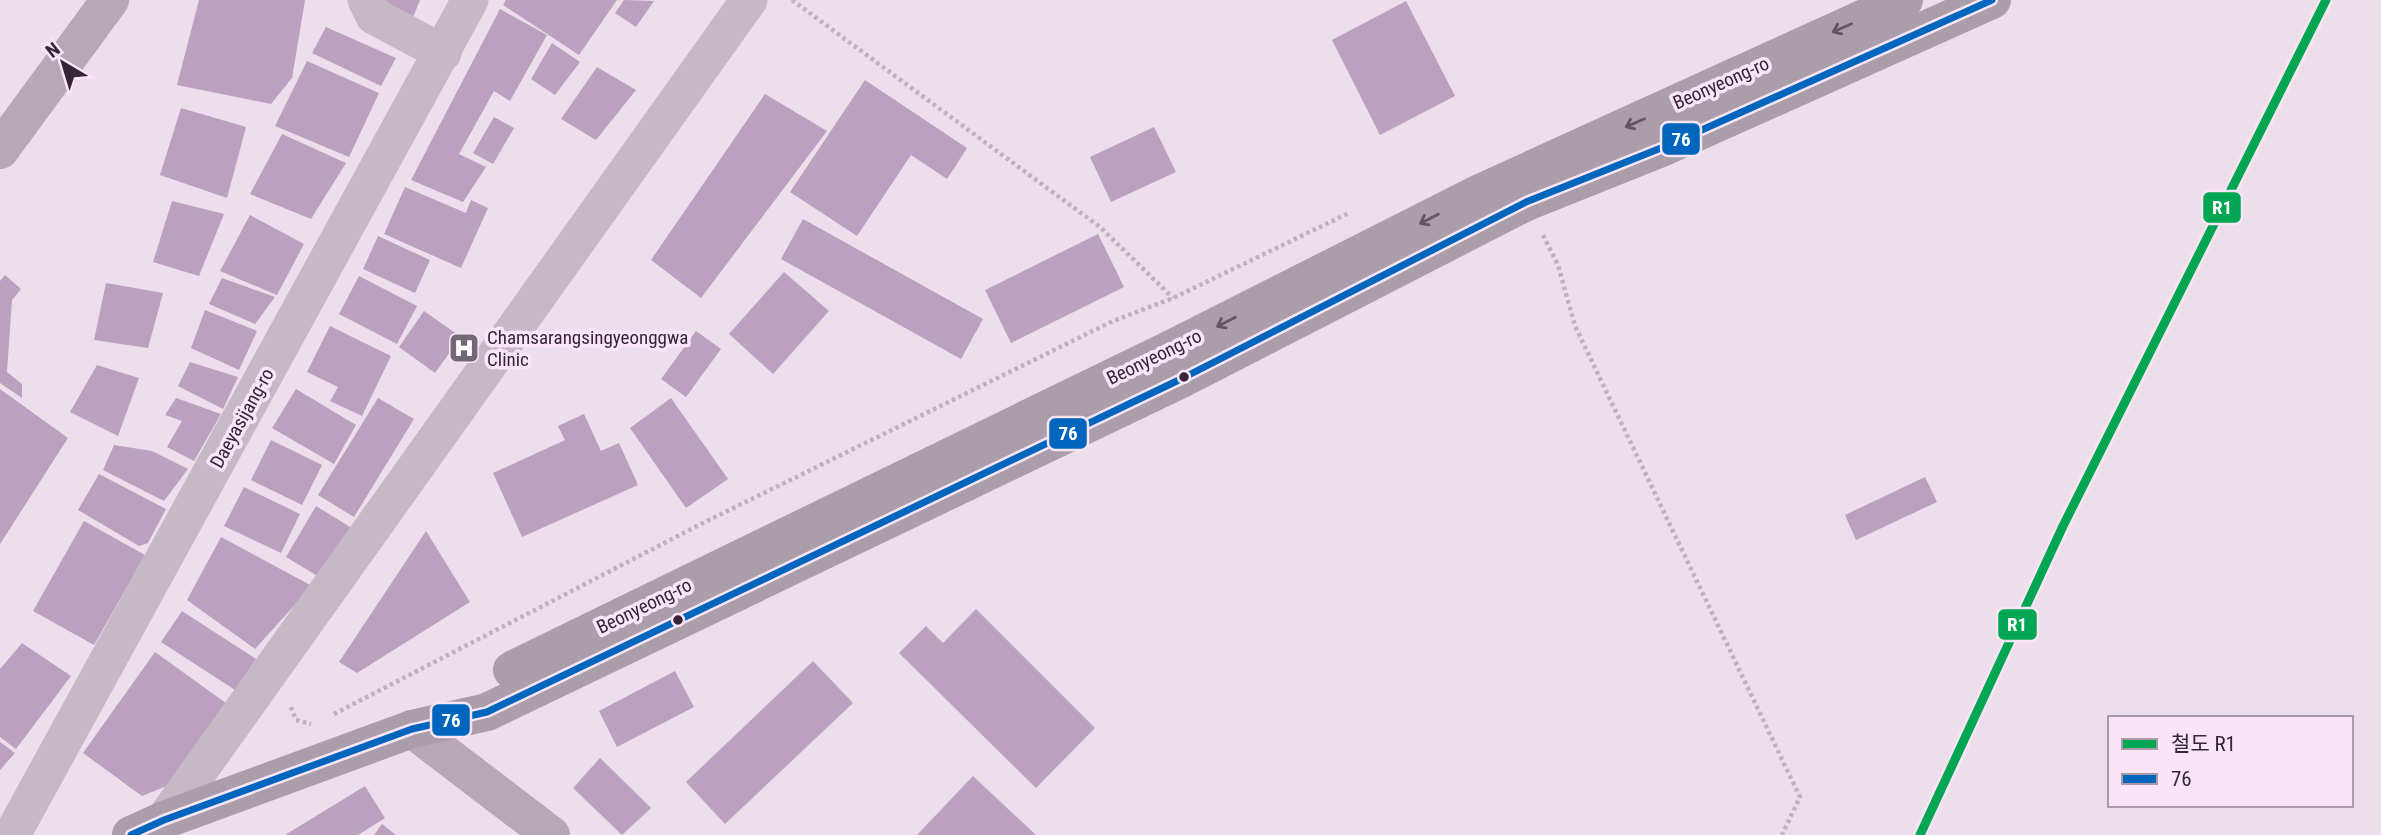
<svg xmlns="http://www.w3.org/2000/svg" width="2381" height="835" viewBox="0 0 2381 835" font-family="'Roboto Condensed','Noto Sans KR',sans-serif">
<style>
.building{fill:#bba0c0}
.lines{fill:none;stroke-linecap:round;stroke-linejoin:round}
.path{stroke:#beb1be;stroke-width:4.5;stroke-dasharray:3.5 3.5;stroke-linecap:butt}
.street{stroke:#c6b8c5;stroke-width:37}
.secondary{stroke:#b6a8b5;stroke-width:38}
.primary{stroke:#aa9eaa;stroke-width:38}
.bus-1-casing{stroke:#fae5f8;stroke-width:12}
.bus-1{stroke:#0065bd;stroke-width:7}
.rail-1-casing{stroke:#fae5f8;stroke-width:14}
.rail-1{stroke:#00a651;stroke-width:9}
.oneway{stroke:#635664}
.bus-dot{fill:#342636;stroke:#fae5f8;stroke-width:2.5}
.labels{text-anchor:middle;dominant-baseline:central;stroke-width:7;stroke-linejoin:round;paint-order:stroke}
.street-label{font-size:19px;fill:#342636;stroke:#fae5f8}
.poi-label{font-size:19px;fill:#342636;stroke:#fae5f8;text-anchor:start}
.line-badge{stroke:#fae5f8;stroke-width:2.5}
.badge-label{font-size:19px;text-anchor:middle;font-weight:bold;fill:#fff}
</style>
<rect width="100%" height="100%" fill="#ecdfeb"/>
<g class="building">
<polygon points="199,0 305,0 292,78 271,104 177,85"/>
<polygon points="372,0 420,0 410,25"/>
<polygon points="506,0 617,0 579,55 503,5"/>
<polygon points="624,0 654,1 636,27 615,13"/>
<polygon points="1406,1 1455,96 1380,135 1332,40"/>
<polygon points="500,9 547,35 510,101 494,91 459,154 486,167 463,202 411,180"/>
<polygon points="326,27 396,58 381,86 312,53"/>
<polygon points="552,43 580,62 555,95 531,79"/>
<polygon points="307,61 379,93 349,157 275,126"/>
<polygon points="597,67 636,90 596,140 561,119"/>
<polygon points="865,80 967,148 947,179 911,155 857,236 790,192"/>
<polygon points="765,94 827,131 701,298 651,260"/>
<polygon points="181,108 246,127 227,198 160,175"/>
<polygon points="494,117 514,128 493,164 473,153"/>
<polygon points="1154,127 1176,172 1111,202 1090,157"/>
<polygon points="282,134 346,163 311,219 250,194"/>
<polygon points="405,187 466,213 471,200 488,208 461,268 384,234"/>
<polygon points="172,201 224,214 199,276 153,262"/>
<polygon points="250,215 304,244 277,295 220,271"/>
<polygon points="803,219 983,319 961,359 781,259"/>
<polygon points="1098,234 1124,287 1011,343 985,290"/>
<polygon points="378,236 430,260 415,293 363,269"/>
<polygon points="784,272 829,311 773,374 729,334"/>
<polygon points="5,275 21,289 12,300 7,372 22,384 22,398 0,383 0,281"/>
<polygon points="359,276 417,306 397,344 339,314"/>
<polygon points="222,278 275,297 255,324 209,304"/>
<polygon points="106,283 163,293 148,348 94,340"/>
<polygon points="205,310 257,331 239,370 191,348"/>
<polygon points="424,311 461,337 435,373 399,347"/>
<polygon points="330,326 391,356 362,416 330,401 338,387 307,372"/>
<polygon points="696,331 721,349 686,397 661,379"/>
<polygon points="190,362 238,377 223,409 178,386"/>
<polygon points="97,365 139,378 118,436 70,412"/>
<polygon points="0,389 68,438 0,544"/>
<polygon points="296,389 356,425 334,464 272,428"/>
<polygon points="176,398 221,414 194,461 167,447 182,421 165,415"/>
<polygon points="378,398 414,419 354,517 318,495"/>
<polygon points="671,398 728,479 686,508 630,428"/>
<polygon points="584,414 601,451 619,443 638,485 522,537 493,473 565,440 558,426"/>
<polygon points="271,440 322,465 302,505 251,480"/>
<polygon points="114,445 152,451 188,469 164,501 103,470"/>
<polygon points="99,474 166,509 148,543 139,546 78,510"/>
<polygon points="1925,477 1937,502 1856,540 1845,515"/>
<polygon points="244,487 300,514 281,553 224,526"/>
<polygon points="316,506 355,530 324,580 286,557"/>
<polygon points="84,521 145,555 94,645 33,611"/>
<polygon points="426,531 470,602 357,673 339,662"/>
<polygon points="221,537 312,586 255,649 187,600"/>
<polygon points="976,609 1095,728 1036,788 899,653 926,626 943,643"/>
<polygon points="182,611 256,659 235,690 161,642"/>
<polygon points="22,643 71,676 16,749 0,737 0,669"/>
<polygon points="155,652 230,706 174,783 142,796 83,753"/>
<polygon points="813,661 853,703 725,824 686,782"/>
<polygon points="675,671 694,707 617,747 599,711"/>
<polygon points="0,742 15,753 0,770"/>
<polygon points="600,758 651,808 622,835 573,788"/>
<polygon points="973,776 1036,835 917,835"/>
<polygon points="365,786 385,818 358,835 285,835"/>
<polygon points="382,824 396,835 374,835"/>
</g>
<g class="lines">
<g class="path">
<polyline points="792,0 1100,227 1173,298"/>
<polyline points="1543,235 1558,265 1575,326 1800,797 1782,835"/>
<polyline points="291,707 296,720 311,724"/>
<polyline points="334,714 701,524 1113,321 1173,298 1349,213"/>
</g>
<g class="street">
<polyline points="366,0 374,16 443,53"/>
<polyline points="164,820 749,0"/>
<polyline points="12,835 470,0"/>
</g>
<g class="secondary">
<polyline points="0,150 110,0"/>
<polyline points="412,729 551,835"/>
</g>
<g class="primary">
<polyline points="512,670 1171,349 1480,193 1904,0"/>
<polyline points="131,835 164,820 412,729 487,712 1181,379 1526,202 1666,146 1992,0"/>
</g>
<g class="bus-1-casing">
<polyline id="bus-1" points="131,835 164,820 412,729 487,712 1181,379 1526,202 1666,146 1992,0"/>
</g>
<use href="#bus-1" class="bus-1"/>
<g class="rail-1-casing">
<polyline id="rail-1" points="1920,835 2063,526 2326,0"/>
</g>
<use href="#rail-1" class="rail-1"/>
</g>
<defs><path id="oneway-shaft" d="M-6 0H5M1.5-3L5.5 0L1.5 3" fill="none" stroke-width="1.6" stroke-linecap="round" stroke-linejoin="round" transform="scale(1.75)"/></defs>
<g class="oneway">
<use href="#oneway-shaft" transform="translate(1842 28) rotate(156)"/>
<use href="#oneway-shaft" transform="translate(1635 123) rotate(156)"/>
<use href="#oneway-shaft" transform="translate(1429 219) rotate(153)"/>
<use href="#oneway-shaft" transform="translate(1226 322) rotate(153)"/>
</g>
<defs>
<g id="hospital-square" transform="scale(1.575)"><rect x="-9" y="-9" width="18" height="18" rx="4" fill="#746775" stroke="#fae5f8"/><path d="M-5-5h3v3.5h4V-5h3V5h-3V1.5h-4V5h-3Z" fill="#fff"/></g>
</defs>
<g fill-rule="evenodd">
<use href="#hospital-square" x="464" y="348"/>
</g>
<g class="bus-dot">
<circle cx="1184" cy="377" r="6"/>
<circle cx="678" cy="620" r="6"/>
</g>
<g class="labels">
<g class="street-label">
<text transform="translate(1721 83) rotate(-24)">Beonyeong-ro</text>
<text transform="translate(1154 357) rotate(-26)">Beonyeong-ro</text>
<text transform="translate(242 418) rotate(-61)">Daeyasijang-ro</text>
<text transform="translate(644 606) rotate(-26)">Beonyeong-ro</text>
</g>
<g class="poi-label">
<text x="487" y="337">Chamsarangsingyeonggwa<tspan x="487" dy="22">Clinic</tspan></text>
</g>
</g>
<g class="line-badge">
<rect x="1661" y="122" width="40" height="34" rx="7" fill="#0065bd"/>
<rect x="2202" y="191" width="40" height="33" rx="7" fill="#00a651"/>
<rect x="1048" y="417" width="40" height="33" rx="7" fill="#0065bd"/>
<rect x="1997" y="608" width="41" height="33" rx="7" fill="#00a651"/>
<rect x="431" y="703" width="40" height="34" rx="7" fill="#0065bd"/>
</g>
<g class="badge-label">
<text x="1681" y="146">76</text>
<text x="2222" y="214">R1</text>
<text x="1068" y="440">76</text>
<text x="2017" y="631">R1</text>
<text x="451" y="727">76</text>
</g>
<rect x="2108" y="716" width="245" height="91" fill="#fae5f8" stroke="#ab99aa" stroke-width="2"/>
<rect x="2122" y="739" width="35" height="10" fill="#00a651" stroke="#ab99aa" stroke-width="2"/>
<text x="2171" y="751" font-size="21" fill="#342636">철도 R1</text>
<rect x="2122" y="774" width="35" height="10" fill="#0065bd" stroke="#ab99aa" stroke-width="2"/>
<text x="2171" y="786" font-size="21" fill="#342636">76</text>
<g transform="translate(63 63) rotate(322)" stroke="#fae5f8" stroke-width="5" paint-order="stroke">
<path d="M0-5L12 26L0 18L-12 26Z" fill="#342636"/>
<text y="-10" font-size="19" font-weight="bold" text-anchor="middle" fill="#342636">N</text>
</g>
</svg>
